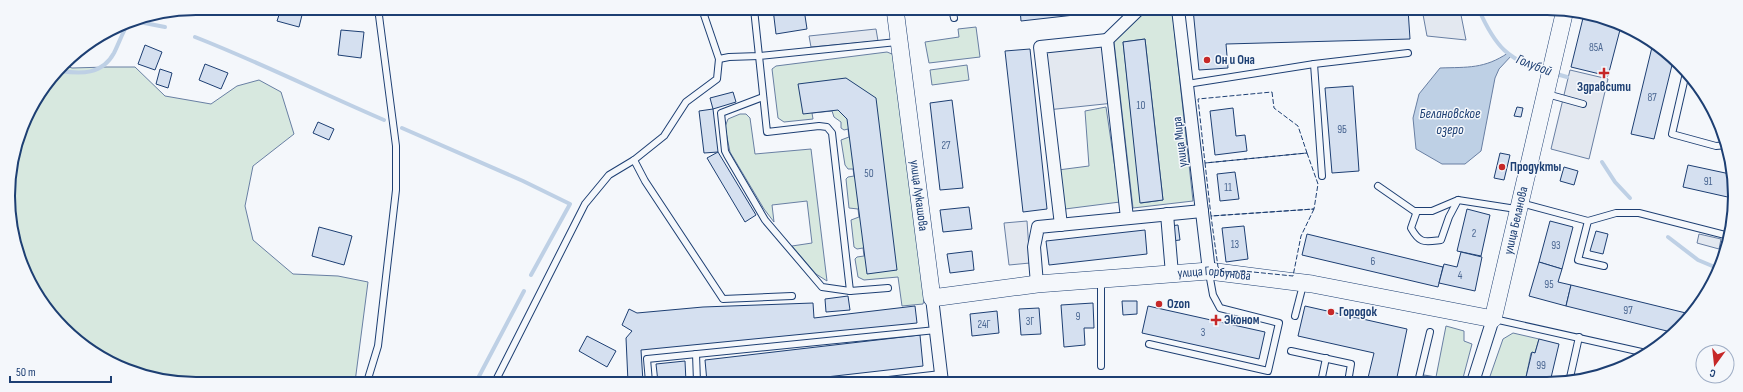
<svg xmlns="http://www.w3.org/2000/svg" width="1743" height="392" viewBox="0 0 1743 392" font-family="'Sofia Sans Condensed',sans-serif">
<style>
.green{fill:#d7e8df;stroke:#687fa3;fill-rule:evenodd}
.parking{fill:#e3e8f0;stroke:#687fa3}
.water{fill:#bed0e5;stroke:#687fa3}
.lines{fill:none;stroke-linecap:round;stroke-linejoin:round}
.stream{stroke:#bed0e5;stroke-width:4}
.building{fill:#d5e0f0;stroke:#1d3f73}
.lane-casing{stroke:#1d3f73;stroke-width:8}
.street-casing{stroke:#1d3f73;stroke-width:14}
.secondary-casing{stroke:#1d3f73;stroke-width:18}
.lane{stroke:#f4f7fb;stroke-width:6}
.street{stroke:#f4f7fb;stroke-width:12}
.secondary{stroke:#f4f7fb;stroke-width:17}
.fence{stroke:#1d3f73;stroke-width:1;stroke-dasharray:5 2;stroke-linecap:butt}
.poi-dot{fill:#c62828;stroke:#f4f7fb;stroke-width:1.5}
.labels{text-anchor:middle;dominant-baseline:central;stroke-width:3;stroke-linejoin:round;paint-order:stroke}
.number-label{font-size:11px;fill:#4b6792}
.poi-label{font-size:13px;font-weight:bold;fill:#1d3f73;stroke:#f4f7fb;text-anchor:start}
.street-label{font-size:13px;fill:#1d3f73;stroke:#f4f7fb}
.water-label{font-size:14px;font-style:italic;fill:#1d3f73;stroke:#f4f7fb}
.rim{fill:none;stroke:#1d3f73;stroke-width:2}
</style>
<rect width="100%" height="100%" fill="#f4f7fb"/>
<g class="green">
<path d="M 1146,9 L 1172,9 L 1193,201 L 1133,208 L 1114,42 ZM 1145,39 L 1163,200 L 1141,203 L 1123,42 Z"/>
<polygon points="976,27 980,57 929,63 925,42 959,37 958,29"/>
<polygon points="887,52 892,54 896,59 925,296 923,304 902,306 898,277 864,280 858,277 855,259 857,257 864,256 863,248 857,249 854,247 851,220 859,217 858,209 849,208 846,179 848,177 854,176 853,169 848,169 845,165 841,140 849,137 848,129 844,130 841,128 841,122 834,117 832,111 812,113 813,119 784,122 778,118 772,69 776,66"/>
<polygon points="64,65 72,68 107,67 135,67 165,96 211,104 237,86 259,80 281,92 294,134 253,166 245,206 253,240 293,274 338,276 368,282 355,382 171,382 102,359 47,311 14,245 8,183 27,113"/>
<polygon points="967,65 969,80 932,85 930,70"/>
<polygon points="1106,107 1120,202 1065,209 1058,170 1089,166 1085,111"/>
<polygon points="740,114 746,114 750,118 755,154 811,149 827,281 816,274 792,246 812,243 807,201 772,205 774,222 764,209 730,152 725,127 728,119"/>
<polygon points="1446,326 1464,331 1464,341 1472,344 1463,378 1461,382 1423,382 1424,375 1436,377"/>
<polygon points="1513,333 1539,339 1535,353 1531,353 1526,377 1529,378 1528,382 1488,382 1503,339"/>
</g>
<g class="parking">
<polygon points="1422,9 1460,10 1466,40 1427,36"/>
<polygon points="876,29 878,41 811,47 809,36"/>
<polygon points="1107,40 1114,103 1047,110 1040,47"/>
<polygon points="1570,70 1608,79 1589,159 1551,149"/>
<polygon points="1027,221 1030,263 1009,265 1004,223"/>
<polygon points="1699,234 1721,239 1719,249 1697,243"/>
</g>
<path class="water" d="M 1508,53 L 1512,55 L 1499,69 L 1495,78 L 1481,151 L 1465,164 L 1442,164 L 1416,149 L 1413,118 L 1419,94 L 1440,68 C 1468,67 1484,69 1508,53 Z"/>
<g class="lines">
<g class="stream">
<path d="M 1479,10 C 1495,46 1508,61 1547,71"/>
<path d="M 195,37 C 259,62 321,93 384,120"/>
<path d="M 60,71 C 81,74 102,75 114,53 C 119,43 123,31 129,22 L 134,21 L 165,27"/>
<polyline points="1553,73 1567,77"/>
<polyline points="402,128 523,181 570,204 531,275"/>
<polyline points="1602,162 1615,182 1630,198"/>
<polyline points="1668,237 1698,260 1717,268"/>
<polyline points="476,382 524,291"/>
</g>
</g>
<g class="building">
<polygon points="281,9 302,15 299,27 277,21"/>
<polygon points="773,9 804,9 807,29 776,34"/>
<polygon points="1020,9 1119,9 1119,10 1021,21"/>
<polygon points="1193,9 1223,9 1223,14 1321,9 1408,9 1410,39 1226,44 1228,68 1199,70"/>
<polygon points="1584,14 1621,26 1608,76 1571,67"/>
<polygon points="341,30 364,32 361,58 338,55"/>
<polygon points="1145,39 1163,200 1140,203 1123,42"/>
<polygon points="1653,43 1673,61 1654,139 1631,134"/>
<polygon points="145,45 162,52 155,70 138,64"/>
<polygon points="1030,49 1047,209 1023,212 1005,51"/>
<polygon points="205,64 228,73 221,89 199,80"/>
<polygon points="160,69 172,73 168,88 156,84"/>
<polygon points="846,78 876,98 897,270 867,274 847,119 838,110 803,114 798,84"/>
<polygon points="1353,86 1359,171 1332,173 1325,88"/>
<polygon points="733,92 736,102 713,109 710,98"/>
<polygon points="952,100 963,188 940,190 930,103"/>
<polygon points="1517,107 1523,108 1521,117 1514,116"/>
<polygon points="1233,108 1236,136 1245,135 1247,151 1215,155 1210,111"/>
<polygon points="713,109 718,152 704,153 699,111"/>
<polygon points="318,122 334,129 329,140 313,133"/>
<polygon points="718,152 756,215 745,222 707,158"/>
<polygon points="1500,153 1510,155 1504,180 1494,178"/>
<polygon points="1688,165 1730,174 1732,198 1683,187"/>
<polygon points="1564,167 1578,171 1574,185 1560,181"/>
<polygon points="1235,172 1239,199 1220,201 1217,174"/>
<polygon points="969,207 972,229 943,232 940,210"/>
<polygon points="1467,209 1490,215 1481,256 1457,251"/>
<polygon points="1550,221 1573,227 1562,269 1539,262"/>
<polygon points="1178,225 1180,240 1171,241 1170,226"/>
<polygon points="1244,226 1248,259 1226,262 1222,228"/>
<polygon points="319,227 352,236 344,265 312,256"/>
<polygon points="1145,230 1147,254 1049,265 1046,241"/>
<polygon points="1596,231 1608,234 1603,254 1590,251"/>
<polygon points="1307,234 1443,267 1438,287 1302,255"/>
<polygon points="1722,241 1727,242 1724,253 1720,252"/>
<polygon points="972,251 974,270 950,273 947,254"/>
<polygon points="1461,252 1482,257 1475,291 1439,283 1444,264 1457,267"/>
<polygon points="1539,262 1562,269 1558,282 1571,285 1566,306 1529,296"/>
<polygon points="1571,285 1690,314 1680,329 1675,333 1566,306"/>
<polygon points="848,296 850,310 826,312 825,299"/>
<polygon points="1122,301 1137,301 1137,314 1123,315"/>
<polygon points="813,303 814,318 915,306 917,323 641,350 643,382 628,382 626,338 632,331 622,325 629,309 637,313 703,307"/>
<polygon points="1093,303 1094,328 1084,328 1085,345 1064,347 1061,305"/>
<polygon points="1148,306 1265,332 1259,359 1142,333"/>
<polygon points="1305,306 1407,329 1396,382 1367,382 1374,353 1298,336"/>
<polygon points="1039,308 1041,334 1021,335 1019,309"/>
<polygon points="997,311 999,333 972,336 970,314"/>
<polygon points="920,335 923,366 782,382 707,382 705,360"/>
<polygon points="587,336 616,351 607,367 579,351"/>
<polygon points="1539,339 1559,344 1550,382 1528,382 1529,378 1526,377 1532,352 1535,353"/>
<polygon points="685,361 686,382 658,382 656,364"/>
</g>
<g class="lines">
<g class="lane-casing">
<g id="lane">
<polyline points="338,8 378,11"/>
<polyline points="952,9 954,18"/>
<polyline points="719,59 729,57 759,56 754,9"/>
<polyline points="1314,64 1322,176"/>
<polyline points="1686,73 1672,134 1716,146 1727,145"/>
<polyline points="1187,84 1314,64 1408,53"/>
<polyline points="1547,94 1583,104"/>
<polyline points="763,97 721,113 725,151 727,155 765,220 822,287 850,291"/>
<polyline points="634,160 645,181 723,299 792,296"/>
<polyline points="1378,186 1414,211 1432,211 1458,200"/>
<polyline points="1521,203 1588,221 1616,213 1639,213 1729,236"/>
<path d="M 1417,211 L 1411,228 C 1420,244 1424,242 1441,240 L 1449,217 L 1458,200 L 1516,209"/>
<polyline points="1588,221 1578,260 1604,266"/>
<polyline points="888,288 850,291 832,133 827,127 819,126 767,132 759,56 897,42"/>
<polyline points="1295,316 1303,285"/>
<polyline points="1494,319 1646,353"/>
<polyline points="1149,344 1268,371 1279,323 1220,308 1213,295 1209,273"/>
<polyline points="1291,351 1351,364 1348,382"/>
<polyline points="696,354 697,382"/>
<polyline points="1101,366 1101,280"/>
<polyline points="367,382 378,346 396,190 396,146 378,8"/>
<polyline points="495,382 585,204 609,175 634,160 664,136 686,102 717,79 719,59 702,9"/>
<polyline points="649,382 647,359 936,330"/>
<polyline points="871,382 941,374"/>
<polyline points="1321,382 1326,358"/>
<polyline points="1418,382 1430,332"/>
<polyline points="1569,382 1579,337"/>
</g>
</g>
<g class="street-casing">
<g id="street">
<polyline points="1178,9 1209,271"/>
<polyline points="1167,214 1172,274"/>
<polyline points="1127,218 1107,40 1139,9"/>
<polyline points="1061,225 1040,47 1107,40"/>
<polyline points="1037,284 1034,247 1038,227 1202,211"/>
<polyline points="932,298 942,382"/>
<polyline points="1473,382 1493,319"/>
</g>
</g>
<g class="secondary-casing">
<g id="secondary">
<path id="s1" d="M 895,9 L 932,298 L 1037,284 L 1209,271 L 1312,284 L 1493,319 L 1565,10"/>
</g>
</g>
<use href="#lane" class="lane"/>
<use href="#street" class="street"/>
<use href="#secondary" class="secondary"/>
<g class="fence">
<polygon points="1272,92 1274,108 1298,126 1307,153 1205,163 1198,99"/>
<polygon points="1307,153 1318,184 1314,209 1211,216 1205,163"/>
<polygon points="1314,209 1301,236 1293,276 1243,271 1223,272 1218,267 1211,216"/>
</g>
</g>
<g class="poi-dot">
<circle cx="1207" cy="60" r="4"/>
<path d="M1602 67h4v4h4v4h-4v4h-4v-4h-4v-4h4z"/>
<circle cx="1502" cy="167" r="4"/>
<circle cx="1159" cy="304" r="4"/>
<circle cx="1331" cy="312" r="4"/>
<path d="M1214 314h4v4h4v4h-4v4h-4v-4h-4v-4h4z"/>
</g>
<g class="labels">
<g class="number-label">
<text x="1596" y="47">85А</text>
<text x="1652" y="97">87</text>
<text x="1141" y="105">10</text>
<text x="1342" y="129">9Б</text>
<text x="946" y="145">27</text>
<text x="869" y="173">50</text>
<text x="1708" y="181">91</text>
<text x="1228" y="187">11</text>
<text x="1474" y="233">2</text>
<text x="1235" y="244">13</text>
<text x="1556" y="245">93</text>
<text x="1373" y="261">6</text>
<text x="1460" y="275">4</text>
<text x="1549" y="284">95</text>
<text x="1628" y="310">97</text>
<text x="1078" y="316">9</text>
<text x="1030" y="321">3Г</text>
<text x="984" y="324">24Г</text>
<text x="1203" y="332">3</text>
<text x="1541" y="365">99</text>
</g>
<g class="poi-label">
<text x="1215" y="60">Он и Она</text>
<text x="1604" y="87" text-anchor="middle">Здравсити</text>
<text x="1510" y="167">Продукты</text>
<text x="1167" y="304">Ozon</text>
<text x="1339" y="312">Городок</text>
<text x="1224" y="320">Эконом</text>
</g>
<g class="street-label">
<text transform="translate(1180 142) rotate(-97)">улица Мира</text>
<text stroke="none"><textPath href="#s1" startOffset="188">улица Лукашова</textPath></text>
<text stroke="none"><textPath href="#s1" startOffset="959">улица Беланова</textPath></text>
<text stroke="none"><textPath href="#s1" startOffset="575">улица Горбунова</textPath></text>
</g>
<g class="water-label">
<text transform="translate(1534 65) rotate(21)">Голубой</text>
<text x="1450" y="113">Белановское<tspan x="1450" dy="16">озеро</tspan></text>
</g>
</g>
<path d="M0 0H1743V392H0ZM196 15H1547A181 181 0 0 1 1728 196V196A181 181 0 0 1 1547 377H196A181 181 0 0 1 15 196V196A181 181 0 0 1 196 15Z" fill="#f4f7fb" fill-rule="evenodd"/>
<path class="rim" d="M196 15H1547A181 181 0 0 1 1728 196V196A181 181 0 0 1 1547 377H196A181 181 0 0 1 15 196V196A181 181 0 0 1 196 15Z"/>
<g transform="translate(1715 364) rotate(195)"><circle r="19" fill="#f4f7fb" stroke="#9eadc5"/>
<path d="M0-3L7 15L0 10L-7 15Z" fill="#c62828"/>
<text y="-6" font-size="11" font-weight="bold" text-anchor="middle" fill="#1d3f73">С</text>
</g>
<path d="M10 376v6h101v-6" fill="none" stroke="#1d3f73" stroke-width="2"/>
<text x="16" y="376" font-size="12" fill="#1d3f73" stroke="#f4f7fb" stroke-width="3" paint-order="stroke">50 m</text>
</svg>
